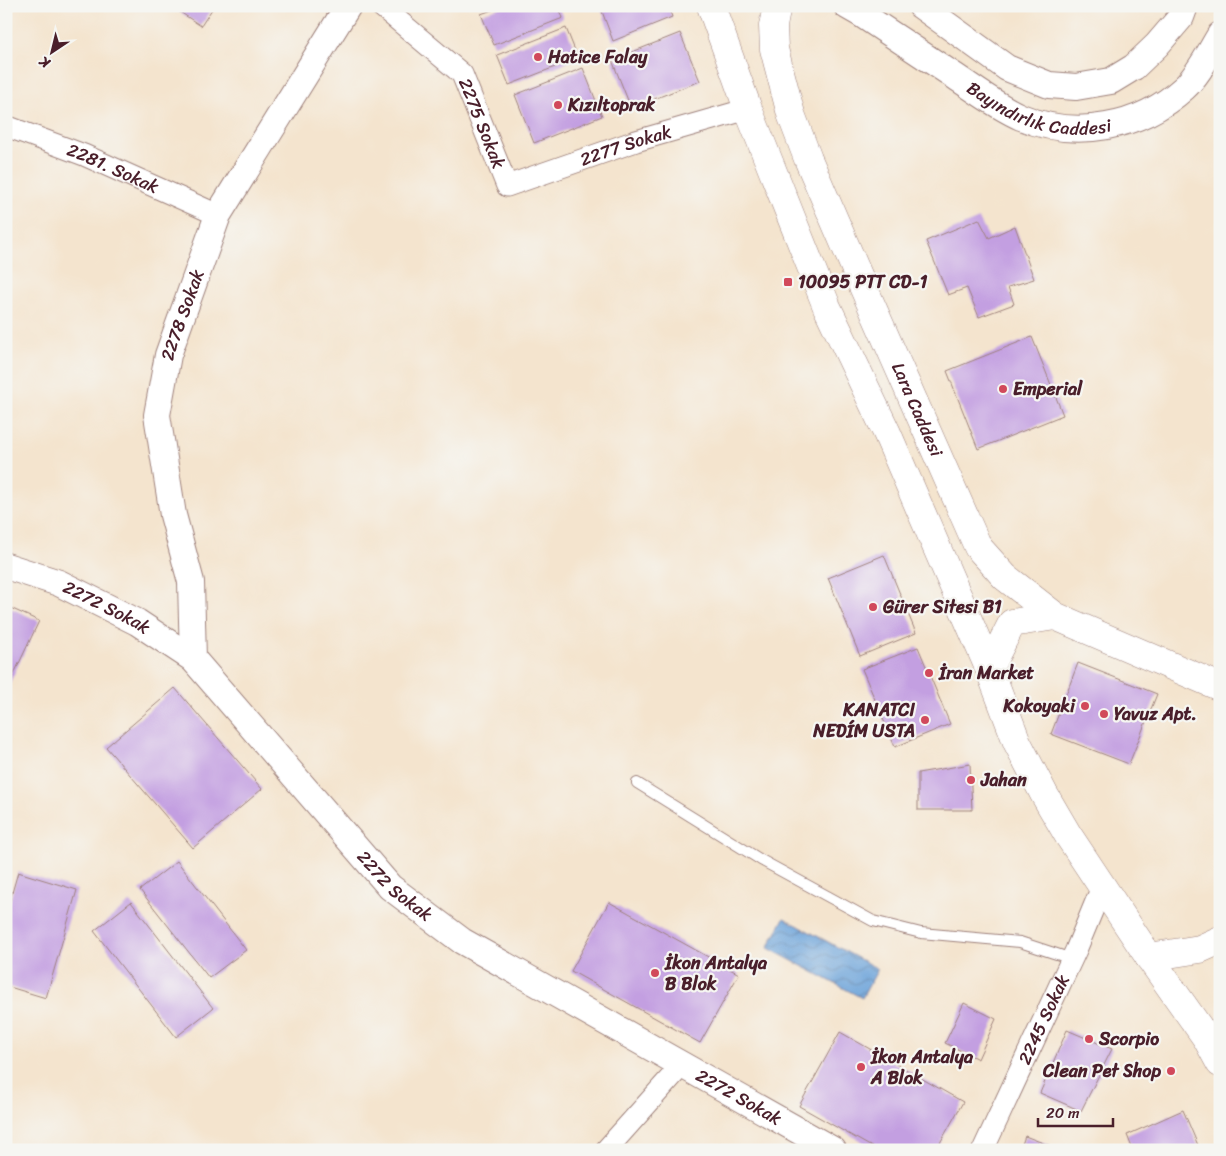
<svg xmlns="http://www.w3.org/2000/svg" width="1226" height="1156" viewBox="0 0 1226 1156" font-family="Sriracha,sans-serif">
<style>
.water{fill:url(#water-waves);stroke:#5a6082}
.building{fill:#c39fe1}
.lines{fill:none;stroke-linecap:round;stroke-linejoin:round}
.service-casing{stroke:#9f827c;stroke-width:12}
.minor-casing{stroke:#9f827c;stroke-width:23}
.tertiary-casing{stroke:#9f827c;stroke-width:28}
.primary-casing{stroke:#9f827c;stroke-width:29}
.service{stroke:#fff;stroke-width:10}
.minor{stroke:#fff;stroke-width:21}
.tertiary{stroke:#fff;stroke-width:26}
.primary{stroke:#fff;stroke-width:28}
.poi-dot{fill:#d1495b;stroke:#f6f6f2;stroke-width:2}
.labels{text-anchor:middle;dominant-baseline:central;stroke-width:4.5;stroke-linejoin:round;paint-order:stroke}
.poi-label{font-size:18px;font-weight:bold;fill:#4a1f2b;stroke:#f6f6f2;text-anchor:start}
.street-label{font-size:18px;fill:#4a1f2b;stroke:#f6f6f2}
</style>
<defs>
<pattern id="water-waves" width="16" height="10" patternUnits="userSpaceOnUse" patternTransform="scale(1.25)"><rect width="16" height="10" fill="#6ba2d9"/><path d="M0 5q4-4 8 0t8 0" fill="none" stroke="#5a83b0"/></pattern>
</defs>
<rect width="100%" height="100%" fill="#f6f6f2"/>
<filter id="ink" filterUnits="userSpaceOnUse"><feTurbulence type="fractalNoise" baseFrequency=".02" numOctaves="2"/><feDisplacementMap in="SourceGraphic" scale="10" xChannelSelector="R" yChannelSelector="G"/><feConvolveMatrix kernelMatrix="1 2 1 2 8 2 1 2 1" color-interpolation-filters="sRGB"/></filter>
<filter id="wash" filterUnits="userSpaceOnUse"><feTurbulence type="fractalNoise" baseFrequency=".0096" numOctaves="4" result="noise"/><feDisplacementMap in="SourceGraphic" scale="20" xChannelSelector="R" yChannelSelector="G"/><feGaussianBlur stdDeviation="1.12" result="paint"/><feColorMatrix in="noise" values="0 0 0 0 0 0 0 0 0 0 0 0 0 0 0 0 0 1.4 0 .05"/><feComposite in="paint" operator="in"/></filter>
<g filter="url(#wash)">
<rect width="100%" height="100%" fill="#f4e4ce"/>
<polygon class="water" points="784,918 878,969 862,998 768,948"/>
<g id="blocks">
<g class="building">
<polygon points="171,6 214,6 201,26"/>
<polygon points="503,6 558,6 563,18 494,45 481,14"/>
<polygon points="600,6 668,6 672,17 613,41"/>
<polygon points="566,28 578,58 509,85 497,55"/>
<polygon points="680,33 700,81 631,108 612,60"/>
<polygon points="583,68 602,116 534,143 515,95"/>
<polygon points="979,219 989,238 1015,226 1034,279 1008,287 1014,304 979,317 967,288 948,295 926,241"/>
<polygon points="1032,337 1063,415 978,449 947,371"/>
<polygon points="884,555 916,633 860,656 828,578"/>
<polygon points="6,606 39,621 6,691"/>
<polygon points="918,647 950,724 895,747 862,669"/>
<polygon points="1078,663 1157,694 1129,764 1051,734"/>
<polygon points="175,688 262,789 193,848 106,747"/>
<polygon points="970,764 972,810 918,810 918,773"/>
<polygon points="177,861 246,950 209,978 140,890"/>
<polygon points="18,872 77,890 46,998 6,986 6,914"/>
<polygon points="131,902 213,1008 176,1037 94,931"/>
<polygon points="609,902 739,974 700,1043 571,971"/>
<polygon points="964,1003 996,1019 978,1059 945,1043"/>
<polygon points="1067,1030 1112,1049 1081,1111 1040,1093"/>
<polygon points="840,1032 963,1102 936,1150 877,1150 799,1106"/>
<polygon points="1183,1110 1200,1150 1133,1150 1127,1135"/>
<polygon points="1025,1136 1061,1150 1020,1150"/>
</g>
</g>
</g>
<g filter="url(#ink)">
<use href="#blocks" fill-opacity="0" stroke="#9f827c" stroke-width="1"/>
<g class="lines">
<g class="service-casing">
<polyline id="service" points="637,783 761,860 873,921 921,933 1020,942 1072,959"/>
</g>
<g class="minor-casing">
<g id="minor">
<path id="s1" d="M 381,6 L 462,74 L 507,186 L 636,141 L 748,109"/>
<path id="s2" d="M 6,126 L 84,155 L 218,215"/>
<polyline points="606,1150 682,1065"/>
<path id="s3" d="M 983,1150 L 1076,950 L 1102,887"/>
</g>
</g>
<g class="tertiary-casing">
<g id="tertiary">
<path id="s4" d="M 847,6 L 861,14 C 893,35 924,56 956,77 C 977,91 998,107 1021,117 C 1075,140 1140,128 1184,88 C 1199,74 1209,53 1220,35"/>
<polyline points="921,6 1007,68 1049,85 1076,87 1111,81 1134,67 1157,45 1181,17 1185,6"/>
<path id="s5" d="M 6,566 L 59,583 L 137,622 L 193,659 L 390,887 L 462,941 L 833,1150"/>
<path id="s6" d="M 193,659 L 191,582 L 173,515 L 157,415 L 168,355 L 218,215 L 348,6"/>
</g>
</g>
<g class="primary-casing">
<g id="primary">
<polyline points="711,6 748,109 827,307 887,433 989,668 1017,742 1044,794 1068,835 1149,957 1207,1039 1220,1063"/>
<path id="s7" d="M 777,6 L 773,26 L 774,49 L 791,114 L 808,159 L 858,275 L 978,547 L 1005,577 L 1055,616 L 1220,687"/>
<polyline points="989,668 1012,623 1055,616"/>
<polyline points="1149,957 1200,949 1220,940"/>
</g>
</g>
<use href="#service" class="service"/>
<use href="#minor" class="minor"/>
<use href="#tertiary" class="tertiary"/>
<use href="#primary" class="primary"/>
</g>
</g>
<g class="poi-dot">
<circle cx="538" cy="57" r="5"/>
<circle cx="558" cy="105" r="5"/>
<rect x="783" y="277" width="10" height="10" rx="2.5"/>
<circle cx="1003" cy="389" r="5"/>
<circle cx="873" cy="607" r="5"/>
<circle cx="929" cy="673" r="5"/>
<circle cx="1085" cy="706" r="5"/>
<circle cx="1104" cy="714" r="5"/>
<circle cx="925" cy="720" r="5"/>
<circle cx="971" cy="780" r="5"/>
<circle cx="655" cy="973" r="5"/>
<circle cx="1089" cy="1039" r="5"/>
<circle cx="861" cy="1067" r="5"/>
<circle cx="1171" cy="1071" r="5"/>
</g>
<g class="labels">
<g class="poi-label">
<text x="548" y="57">Hatice Falay</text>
<text x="568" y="105">Kızıltoprak</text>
<text x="798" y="282">10095 PTT CD-1</text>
<text x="1013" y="389">Emperial</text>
<text x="883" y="607">Gürer Sitesi B1</text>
<text x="939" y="673">İran Market</text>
<text x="1075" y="706" text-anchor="end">Kokoyaki</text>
<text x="915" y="710" text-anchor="end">KANATCI<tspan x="915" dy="21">NEDÍM USTA</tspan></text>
<text x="1114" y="714">Yavuz Apt.</text>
<text x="981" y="780">Jahan</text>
<text x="665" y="963">İkon Antalya<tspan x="665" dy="21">B Blok</tspan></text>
<text x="1099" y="1039">Scorpio</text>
<text x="871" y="1057">İkon Antalya<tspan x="871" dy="21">A Blok</tspan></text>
<text x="1161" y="1071" text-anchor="end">Clean Pet Shop</text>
</g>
<g class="street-label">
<text stroke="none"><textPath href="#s4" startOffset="222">Bayındırlık Caddesi</textPath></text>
<text stroke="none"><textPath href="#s1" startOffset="159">2275 Sokak</textPath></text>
<text stroke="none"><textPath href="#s1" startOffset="352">2277 Sokak</textPath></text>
<text stroke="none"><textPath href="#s2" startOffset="115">2281. Sokak</textPath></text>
<text stroke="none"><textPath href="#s6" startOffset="351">2278 Sokak</textPath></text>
<text stroke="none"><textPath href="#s7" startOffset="432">Lara Caddesi</textPath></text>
<text stroke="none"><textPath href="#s5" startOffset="109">2272 Sokak</textPath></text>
<text stroke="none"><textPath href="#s5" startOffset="514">2272 Sokak</textPath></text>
<text stroke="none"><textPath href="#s3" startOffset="144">2245 Sokak</textPath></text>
<text stroke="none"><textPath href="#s5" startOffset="919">2272 Sokak</textPath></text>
</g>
</g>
<rect width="1226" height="1156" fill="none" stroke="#f6f6f2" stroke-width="25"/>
<g transform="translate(52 52) rotate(215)" stroke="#f6f6f2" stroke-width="4" paint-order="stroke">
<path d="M0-4L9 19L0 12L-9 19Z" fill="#4a1f2b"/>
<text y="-8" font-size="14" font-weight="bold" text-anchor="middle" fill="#4a1f2b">K</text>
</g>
<path d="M1038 1118v8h75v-8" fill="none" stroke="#4a1f2b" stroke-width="2.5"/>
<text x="1046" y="1118" font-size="15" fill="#4a1f2b" stroke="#f6f6f2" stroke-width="4" paint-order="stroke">20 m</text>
</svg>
